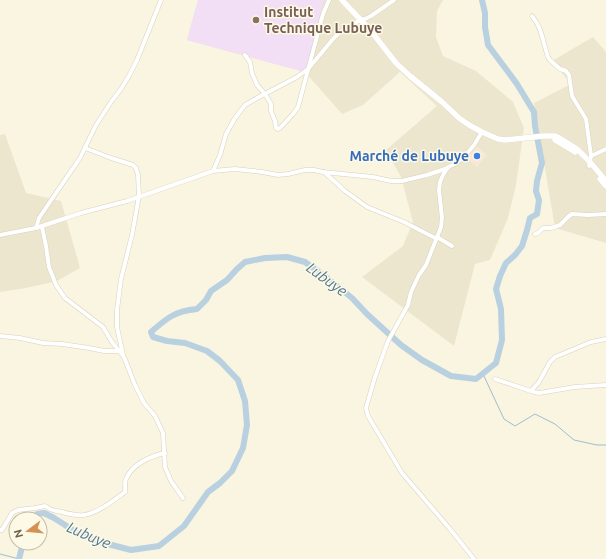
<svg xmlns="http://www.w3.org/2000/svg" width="606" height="559" viewBox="0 0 606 559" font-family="Ubuntu,sans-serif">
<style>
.residential{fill:#ece6ce}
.commercial{fill:#f8e8d6}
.education{fill:#f2def5}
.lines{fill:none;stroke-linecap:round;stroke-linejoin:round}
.stream{stroke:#a0bdd0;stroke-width:1}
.river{stroke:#b8d0e0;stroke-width:6}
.street-casing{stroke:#d9d1bc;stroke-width:5}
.secondary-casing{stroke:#ddd3ba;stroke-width:6}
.street{stroke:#fff;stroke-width:4}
.secondary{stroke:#fff;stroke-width:5.5}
.education-dot{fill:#8d6e63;stroke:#fcf9e6;stroke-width:1.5}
.shop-dot{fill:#3f7fe0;stroke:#fcf9e6;stroke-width:1.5}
.labels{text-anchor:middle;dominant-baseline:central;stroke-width:3;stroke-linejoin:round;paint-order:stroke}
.education-label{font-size:14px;font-weight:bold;fill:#785e54;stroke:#fcf9e6;text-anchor:start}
.shop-label{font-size:14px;font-weight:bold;fill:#366cbe;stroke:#fcf9e6;text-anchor:end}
.water-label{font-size:15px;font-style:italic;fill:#517792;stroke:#fcf9e6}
</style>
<rect width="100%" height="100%" fill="#f9f5e1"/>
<g class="residential">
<polygon points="198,0 443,0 437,11 436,37 443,56 476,71 513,102 524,128 516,185 508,218 490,260 475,264 454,346 362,277 403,246 413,222 401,177 386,150 437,106 400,72 363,105 342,114 305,72 187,40"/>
<polygon points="593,37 606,52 606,243 555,228 534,103 571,84 552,61"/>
<polygon points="5,134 26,193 61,201 80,268 57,281 26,288 0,292 0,135"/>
</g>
<polygon class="commercial" points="477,146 487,155 477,167 467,158"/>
<polygon class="education" points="198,0 324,0 305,72 187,40"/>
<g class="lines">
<g class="stream">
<polyline points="483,374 504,419 515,426 535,414 555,424 574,440 597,445 606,445"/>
<polyline points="0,554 19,559"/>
</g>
<g class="river">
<path d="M 34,519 L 37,514 L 44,513 L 54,518 L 76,532 L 100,542 L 131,550 L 159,546 L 184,526 L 208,492 L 220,483 L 232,471 L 243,448 L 247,425 L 245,401 L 238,380 L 220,361 L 207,351 L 185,343 L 167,341 L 153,337 L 151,332 C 167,318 175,311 197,309 L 206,300 L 211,291 L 227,280 L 237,269 L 245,262 L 265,258 L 287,257 L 305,262 L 326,277 L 352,298 L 367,314 L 401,345 L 422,360 L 451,376 L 476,379 L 496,363 L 502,340 L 501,309 L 496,289 L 500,276 L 506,263 L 515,255 L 522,246 L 527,230 L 530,218 L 537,214 L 539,200 L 536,191 L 537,181 L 542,163 L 535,126 L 534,112 L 517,84 L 488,45 L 485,27 L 485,13 L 482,0"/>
<polyline points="19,559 23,543"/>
</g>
<g class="street-casing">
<g id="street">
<path d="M 532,16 C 542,27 543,43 548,57 L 550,60 L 560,69 L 566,71 L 569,75 L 572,96 L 586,119 L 591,156 L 589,166"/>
<polyline points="245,55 250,62 252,73 257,85 265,94 271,104 271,111 275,121 276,128 278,129 280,128 293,114 298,107 323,14 329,0"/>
<polyline points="85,148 111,158 133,165 136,168 138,175 139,196 132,235 121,279 117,310 117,327 123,355"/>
<polyline points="591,156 606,149"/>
<polyline points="213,171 220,155 226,134 235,118 245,105 259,97 297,77 308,69 333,39 339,33 360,20 365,19 371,16 394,0"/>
<polyline points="324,172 345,191 367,207 404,222 435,238 437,237 452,246"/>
<polyline points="42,227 46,246 49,267 56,285 65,298 103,327 112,342 124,357 135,385 144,403 155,416 163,433 165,467 171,481 183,498"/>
<polyline points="36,228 39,218 43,212 80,158 96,125 111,102 121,89 130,74 137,60 161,0"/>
<polyline points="535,234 538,233 543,228 551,228 560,225 569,216 572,214 588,215 606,214"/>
<polyline points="0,235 36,228 81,213 127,201 213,171 235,169 262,172 278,175 288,174 305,170 314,170 323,172 373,177 391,181 402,181 427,175 448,168"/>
<polyline points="0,336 20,338 43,343 62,344 89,348 104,351 119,351"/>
<polyline points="495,379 534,392 539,393 575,387 606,385"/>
<polyline points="531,391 539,382 550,362 555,357 591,342 606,339"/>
<path d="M 0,530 L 2,530 L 12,513 L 18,510 L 35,508 L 45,506 C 53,512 54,510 62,512 C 69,514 77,516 84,515 C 98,513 114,500 125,492 C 126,487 124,483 126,479 C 132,464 151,456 165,453"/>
<polyline points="474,559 450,529 402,473 368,416 366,408 375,377 388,341 408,305 411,292 419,275 426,265 441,227 442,218 439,190 440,182 443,175 448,167 455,164 465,156 474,145 482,132"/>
</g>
</g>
<g class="secondary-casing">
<g id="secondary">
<polyline points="342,0 371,31 396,63 410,76 442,102 459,118 469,125 482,132 498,139 505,140 543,136 556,136 566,142 577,149 590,162 606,181"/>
<polyline points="555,140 575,152"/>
<polyline points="600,179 606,186"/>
</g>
</g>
<use href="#street" class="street"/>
<use href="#secondary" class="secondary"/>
</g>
<circle class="education-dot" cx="256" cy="20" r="4"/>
<circle class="shop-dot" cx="477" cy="156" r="4"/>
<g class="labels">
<g class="education-label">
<text x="264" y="12">Institut<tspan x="264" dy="16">Technique Lubuye</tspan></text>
</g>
<g class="shop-label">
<text x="469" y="156">Marché de Lubuye</text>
</g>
<g class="water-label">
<text transform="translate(327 279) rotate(36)">Lubuye</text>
<text transform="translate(89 535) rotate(23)">Lubuye</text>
</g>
</g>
<g transform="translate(28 531) rotate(254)"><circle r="19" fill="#fcf9e6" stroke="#c3bba8"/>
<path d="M0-3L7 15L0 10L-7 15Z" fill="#d69053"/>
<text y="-6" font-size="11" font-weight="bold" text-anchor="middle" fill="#6d5f4b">N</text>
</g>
</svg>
